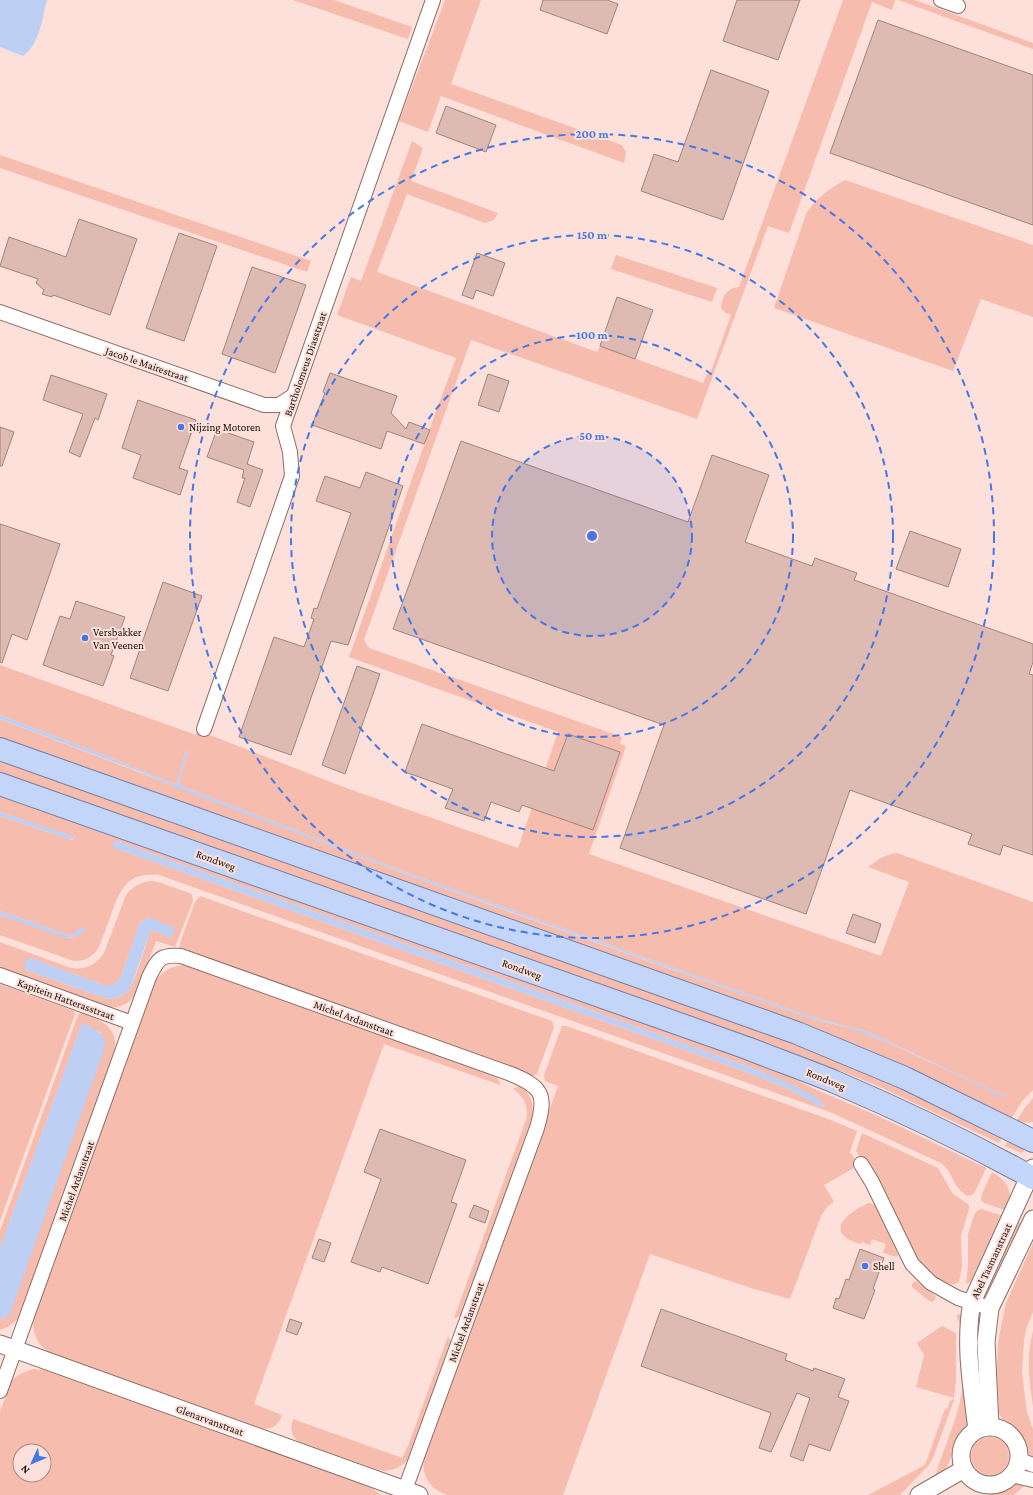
<svg xmlns="http://www.w3.org/2000/svg" width="1033" height="1495" viewBox="0 0 1033 1495" font-family="'Crimson Pro',serif">
<style>
.green{fill:#f6bcae;fill-rule:evenodd}
.water{fill:#bdcff3}
.building{fill:#ddbbb3;stroke:#a2837a}
.lines{fill:none;stroke-linecap:round;stroke-linejoin:round}
.minor-casing{stroke:#8d6e66;stroke-width:16}
.tertiary-casing{stroke:#8d6e66;stroke-width:19}
.primary-casing{stroke:#6e7da3;stroke-width:24}
.minor{stroke:#fff;stroke-width:14}
.tertiary{stroke:#fff;stroke-width:17}
.primary{stroke:#c3d5f9;stroke-width:22}
.ring{fill:none;stroke:#4477e8;stroke-width:2;stroke-dasharray:7 5}
.poi-dot{fill:#4477e8;stroke:#fce0d9;stroke-width:1.5}
.labels{text-anchor:middle;dominant-baseline:central;stroke-width:4;stroke-linejoin:round;paint-order:stroke}
.street-label{font-size:11px;fill:#190e0b;stroke:#fce0d9}
.poi-label{font-size:11px;fill:#190e0b;stroke:#fce0d9;text-anchor:start}
.centre{fill:#4477e8;stroke:#fce0d9;stroke-width:2}
.ring-label{font-size:12px;text-anchor:middle;font-weight:bold;fill:#4477e8;stroke:#fce0d9;stroke-width:4;stroke-linejoin:round;paint-order:stroke}
</style>
<rect width="100%" height="100%" fill="#fce0d9"/>
<g class="green">
<polygon points="293,0 334,0 412,27 408,39"/>
<polygon points="445,0 481,0 451,84 622,145 626,152 624,163 441,96 428,132 399,121"/>
<path d="M 843,0 L 895,0 L 892,10 L 872,2 L 789,233 L 768,226 L 697,419 L 471,340 L 364,640 L 369,648 L 622,737 L 620,744 L 626,746 L 589,854 L 881,956 L 909,882 L 868,867 C 879,859 883,855 897,853 L 1033,902 L 1033,1090 L 1022,1101 L 1010,1121 L 0,741 L 0,719 C 140,772 279,827 419,879 C 550,927 681,972 812,1019 L 850,1028 L 886,1042 L 1005,1096 L 868,1032 L 806,1015 L 400,870 L 183,787 L 179,782 L 188,752 L 186,750 L 177,783 L 175,784 L 109,757 L 0,715 L 0,665 L 196,735 L 197,730 L 346,788 L 518,848 L 558,732 L 349,657 L 435,414 L 456,358 L 337,315 L 351,277 L 361,281 L 412,141 L 423,148 L 411,181 L 498,213 L 494,220 L 485,223 L 407,194 L 377,272 L 597,352 L 600,346 L 703,383 L 707,374 L 710,374 L 731,315 L 724,312 L 721,308 C 722,296 727,288 739,287 Z"/>
<polygon points="898,0 915,0 1033,43 1033,49"/>
<polygon points="0,155 311,261 307,272 0,168"/>
<path d="M 845,180 L 1033,245 L 1033,317 L 981,299 L 953,371 L 774,308 L 806,214 C 817,197 829,189 845,180 Z"/>
<polygon points="616,255 717,288 712,302 611,269"/>
<polygon points="0,758 811,1047 1003,1134 999,1143 878,1086 841,1071 799,1059 0,775"/>
<path d="M 0,792 L 766,1065 L 817,1090 L 878,1116 L 986,1168 L 975,1192 L 972,1195 L 968,1196 C 952,1188 953,1171 941,1163 L 830,1112 L 159,875 C 129,872 121,887 112,912 C 108,924 103,936 99,947 C 92,958 83,963 71,960 L 0,935 L 0,915 L 68,938 L 72,938 L 83,927 L 73,934 L 68,935 L 0,911 L 0,816 L 72,840 L 75,837 L 0,812 ZM 117,841 L 750,1067 L 774,1077 L 824,1106 L 823,1107 L 788,1089 L 741,1070 L 120,850 L 112,844 Z"/>
<path d="M 152,881 L 161,883 L 192,894 L 193,901 L 175,947 L 156,941 C 152,952 148,963 144,974 C 136,994 131,1010 106,1007 L 0,970 L 0,942 L 71,968 C 86,970 96,965 104,953 L 126,895 C 133,886 141,882 152,881 ZM 148,918 L 171,938 L 152,930 L 150,932 C 146,944 135,983 128,991 C 122,997 114,1000 105,998 L 26,970 L 31,958 L 103,985 L 113,985 L 120,979 L 140,923 L 142,921 Z"/>
<polygon points="200,896 552,1021 554,1027 537,1074 532,1076 179,949 180,943 195,902"/>
<path d="M 185,965 L 485,1073 L 497,1078 L 500,1082 L 500,1085 L 384,1044 L 254,1404 L 282,1415 C 279,1424 273,1430 262,1429 L 51,1353 C 37,1346 31,1332 34,1317 L 154,983 C 162,971 171,966 185,965 Z"/>
<polygon points="0,984 74,1011 75,1014 0,1221"/>
<path d="M 81,1013 C 103,1020 119,1028 115,1054 L 19,1318 L 8,1327 L 0,1330 L 0,1319 L 5,1318 L 101,1033 L 82,1023 L 0,1248 L 0,1231 L 78,1015 Z"/>
<path d="M 562,1026 L 566,1026 L 592,1035 L 828,1119 L 857,1131 L 850,1152 L 859,1165 L 824,1185 L 834,1202 L 828,1206 L 822,1214 L 790,1299 L 754,1289 L 650,1254 L 563,1495 L 447,1495 C 431,1489 421,1477 424,1459 L 558,1086 L 545,1081 L 544,1075 Z"/>
<path d="M 519,1086 C 533,1094 535,1108 531,1123 L 463,1313 L 458,1317 L 454,1318 L 527,1117 C 528,1105 523,1095 513,1089 Z"/>
<polygon points="1033,1098 1033,1122 1022,1123 1016,1122 1024,1109"/>
<path d="M 862,1133 L 938,1168 L 953,1194 L 969,1205 L 969,1209 L 961,1236 L 962,1266 L 959,1282 C 944,1292 920,1262 912,1251 C 906,1242 902,1232 897,1224 C 883,1199 871,1174 856,1151 Z"/>
<polygon points="1009,1137 1024,1148 1024,1151 1022,1153 1005,1146"/>
<path d="M 992,1172 C 1009,1182 1013,1192 1008,1211 L 984,1203 L 981,1200 L 981,1196 Z"/>
<path d="M 869,1203 L 875,1205 L 879,1208 L 898,1255 L 897,1257 L 883,1253 L 886,1244 L 872,1239 L 870,1245 L 862,1242 L 861,1244 C 857,1243 852,1241 848,1239 C 827,1225 857,1208 869,1203 Z"/>
<polygon points="981,1209 1007,1217 976,1279 966,1284 968,1266 968,1234 975,1213 977,1211"/>
<polygon points="1014,1220 1021,1223 998,1273 987,1289"/>
<polygon points="1033,1243 1033,1312 1027,1326 1024,1340 1022,1372 1027,1412 1033,1429 1033,1458 1027,1452 1019,1434 1002,1419 999,1413 997,1369 998,1342 1006,1303"/>
<polygon points="915,1281 916,1281 935,1296 936,1298 932,1302 928,1300 912,1287 912,1284"/>
<path d="M 960,1314 L 962,1316 L 969,1423 C 964,1429 959,1435 956,1441 C 949,1456 953,1467 936,1476 L 936,1474 C 945,1443 962,1411 963,1379 C 964,1363 964,1345 962,1330 C 961,1324 957,1321 957,1315 Z"/>
<polygon points="942,1326 956,1333 956,1380 954,1398 916,1387 924,1355 917,1343"/>
<path d="M 1033,1331 L 1033,1406 C 1029,1381 1026,1355 1033,1331 Z"/>
<path d="M 448,1336 L 451,1341 L 451,1345 L 409,1458 L 406,1462 L 397,1468 L 386,1471 L 379,1470 L 299,1442 C 291,1436 290,1429 293,1419 L 402,1458 L 408,1446 Z"/>
<path d="M 33,1369 L 45,1370 L 370,1487 L 381,1495 L 0,1495 L 0,1412 L 10,1384 L 13,1379 L 20,1374 ZM 20,1451 L 44,1451 L 44,1475 L 20,1475 Z"/>
<polygon points="954,1398 954,1400 933,1458 928,1466 900,1495 868,1495 925,1465 945,1409 948,1408 950,1400 951,1401"/>
<circle cx="990" cy="1456" r="19"/>
<polygon points="1018,1482 1025,1485 1014,1495 989,1495"/>
</g>
<g class="water">
<path d="M 0,0 L 47,0 C 42,18 40,44 23,56 L 0,47 Z"/>
<path d="M 0,715 L 109,757 L 175,784 L 177,783 L 186,750 L 187,750 L 188,752 L 179,782 L 183,787 L 400,870 L 806,1015 L 868,1032 L 1005,1096 L 1006,1097 L 1004,1098 C 954,1073 904,1047 851,1029 C 839,1024 825,1022 812,1019 L 419,879 L 185,791 L 138,771 L 0,719 Z"/>
<polygon points="0,812 73,836 75,838 69,839 0,816"/>
<path d="M 117,841 L 750,1067 C 762,1072 823,1095 824,1106 L 821,1107 L 788,1089 L 741,1070 L 120,850 L 114,848 L 111,844 Z"/>
<path d="M 0,911 L 68,935 L 73,934 L 83,927 L 85,930 C 79,937 72,939 63,937 L 0,915 Z"/>
<path d="M 150,918 L 175,928 L 171,938 L 152,930 L 150,932 L 131,987 C 125,996 115,1000 105,998 L 26,970 L 24,966 L 26,960 L 31,958 L 103,985 L 113,985 L 120,979 L 140,923 L 145,919 Z"/>
<path d="M 82,1023 C 93,1029 106,1032 105,1047 L 10,1314 L 5,1318 L 0,1319 L 0,1248 Z"/>
</g>
<g class="building">
<polygon points="543,0 607,0 618,4 607,34 540,10"/>
<polygon points="737,0 800,0 778,60 723,41"/>
<polygon points="878,20 1033,75 1033,225 830,153"/>
<polygon points="711,70 769,91 723,220 641,191 654,154 678,162"/>
<polygon points="446,106 496,125 486,152 436,133"/>
<polygon points="79,219 137,239 110,315 53,295 52,297 42,294 44,290 36,283 38,279 0,266 9,237 66,257"/>
<polygon points="179,233 217,246 184,341 146,328"/>
<polygon points="477,253 505,263 493,296 476,290 473,299 462,295"/>
<polygon points="252,267 306,285 275,373 222,354"/>
<polygon points="617,297 653,310 635,359 600,346"/>
<polygon points="330,373 397,396 391,413 406,429 409,422 430,430 424,444 387,431 381,449 312,425 325,393 323,392"/>
<polygon points="488,374 509,381 499,412 478,405"/>
<polygon points="51,375 107,394 98,420 95,418 80,457 69,452 83,414 43,400"/>
<polygon points="138,400 196,420 179,468 188,471 180,495 133,478 141,455 122,448"/>
<polygon points="0,427 14,432 2,466 0,466"/>
<polygon points="217,429 254,442 247,464 263,470 250,507 237,502 245,478 242,478 244,470 207,457"/>
<polygon points="461,441 688,522 712,455 769,475 745,542 812,566 815,558 857,573 854,580 1033,644 1033,662 1029,674 1033,675 1033,855 1003,845 1000,855 968,844 972,834 850,790 806,914 620,848 664,725 393,629"/>
<polygon points="366,472 403,486 348,645 331,641 291,755 239,737 274,637 304,647 314,619 311,618 314,608 317,609 351,513 316,501 325,476 360,488"/>
<polygon points="0,524 60,544 27,640 12,634 2,663 0,662"/>
<polygon points="910,531 961,549 948,587 896,569"/>
<polygon points="163,582 202,596 168,691 130,678"/>
<polygon points="76,601 125,617 111,655 114,656 103,686 43,665 60,616 70,619"/>
<polygon points="357,666 380,674 345,774 322,765"/>
<polygon points="422,724 554,771 568,734 620,752 593,830 522,805 519,812 491,802 484,821 445,808 453,789 405,772"/>
<polygon points="853,914 881,924 875,943 846,933"/>
<polygon points="380,1129 466,1160 451,1202 457,1204 428,1284 382,1267 380,1272 351,1262 381,1179 364,1172"/>
<polygon points="474,1205 489,1211 485,1223 469,1217"/>
<polygon points="319,1239 331,1243 324,1262 312,1258"/>
<polygon points="860,1249 884,1258 873,1289 875,1290 864,1319 833,1308 836,1298 839,1299 846,1279 849,1280"/>
<polygon points="661,1309 787,1354 785,1360 813,1371 814,1368 845,1379 838,1397 849,1401 830,1451 809,1444 803,1461 790,1456 810,1398 797,1393 771,1452 759,1448 771,1413 641,1366"/>
<polygon points="290,1319 302,1323 297,1335 286,1331"/>
</g>
<g class="lines">
<g class="minor-casing">
<g id="minor">
<polyline points="941,0 958,6"/>
<polyline points="0,312 264,405 279,405 293,396"/>
<polyline points="204,729 292,476 290,452 283,426 433,0"/>
<polyline points="0,975 132,1023"/>
<polyline points="861,1164 872,1182 912,1264 931,1283 958,1298 990,1308"/>
<path d="M 0,1391 L 149,977 C 158,959 160,954 181,956 L 511,1074 C 542,1087 547,1094 537,1128 L 403,1495"/>
<polyline points="1020,1460 1033,1465"/>
<polyline points="1012,1475 1033,1480"/>
</g>
</g>
<g class="tertiary-casing">
<g id="tertiary">
<polyline points="0,1344 419,1495"/>
<polyline points="990,1426 986,1342 990,1308 1033,1219"/>
<circle cx="990" cy="1456" r="29"/>
<path d="M 977,1430 C 972,1387 964,1344 972,1302 L 1033,1168"/>
<polyline points="919,1495 964,1469"/>
</g>
</g>
<g class="primary-casing">
<g id="primary">
<polyline points="0,749 797,1033 905,1078 1033,1141"/>
<path d="M 0,784 L 747,1048 C 777,1060 806,1070 835,1082 C 903,1111 969,1143 1033,1178"/>
</g>
</g>
<use href="#minor" class="minor"/>
<use href="#tertiary" class="tertiary"/>
<use href="#primary" class="primary"/>
</g>
<circle cx="592" cy="536" r="100" fill="#4477e8" fill-opacity=".12"/>
<g class="ring">
<circle cx="592" cy="536" r="100"/>
<circle cx="592" cy="536" r="201"/>
<circle cx="592" cy="536" r="301"/>
<circle cx="592" cy="536" r="402"/>
</g>
<g class="poi-dot">
<circle cx="181" cy="427" r="4"/>
<circle cx="85" cy="638" r="4"/>
<circle cx="865" cy="1266" r="4"/>
</g>
<g class="labels">
<g class="street-label">
<text transform="translate(147 364) rotate(19)">Jacob le Mairestraat</text>
<text transform="translate(305 364) rotate(-71)">Bartholomeus Diasstraat</text>
<text transform="translate(216 860) rotate(20)">Rondweg</text>
<text transform="translate(522 969) rotate(20)">Rondweg</text>
<text transform="translate(66 999) rotate(20)">Kapitein Hatterasstraat</text>
<text transform="translate(354 1018) rotate(20)">Michel Ardanstraat</text>
<text transform="translate(826 1079) rotate(22)">Rondweg</text>
<text transform="translate(76 1181) rotate(-70)">Michel Ardanstraat</text>
<text transform="translate(991 1261) rotate(-65)">Abel Tasmanstraat</text>
<text transform="translate(466 1322) rotate(-70)">Michel Ardanstraat</text>
<text transform="translate(210 1420) rotate(20)">Glenarvanstraat</text>
</g>
<g class="poi-label">
<text x="189" y="427">Nijzing Motoren</text>
<text x="93" y="632">Versbakker<tspan x="93" dy="13">Van Veenen</tspan></text>
<text x="873" y="1266">Shell</text>
</g>
</g>
<circle cx="592" cy="536" r="6" class="centre"/>
<g class="ring-label">
<text x="592" y="138">200 m</text>
<text x="592" y="239">150 m</text>
<text x="592" y="339">100 m</text>
<text x="592" y="440">50 m</text>
</g>
<g transform="translate(32 1463) rotate(226)"><circle r="19" fill="#fce0d9" stroke="#a18c87"/>
<path d="M0-3L7 15L0 10L-7 15Z" fill="#4477e8"/>
<text y="-6" font-size="11" font-weight="bold" text-anchor="middle" fill="#190e0b">N</text>
</g>
</svg>
